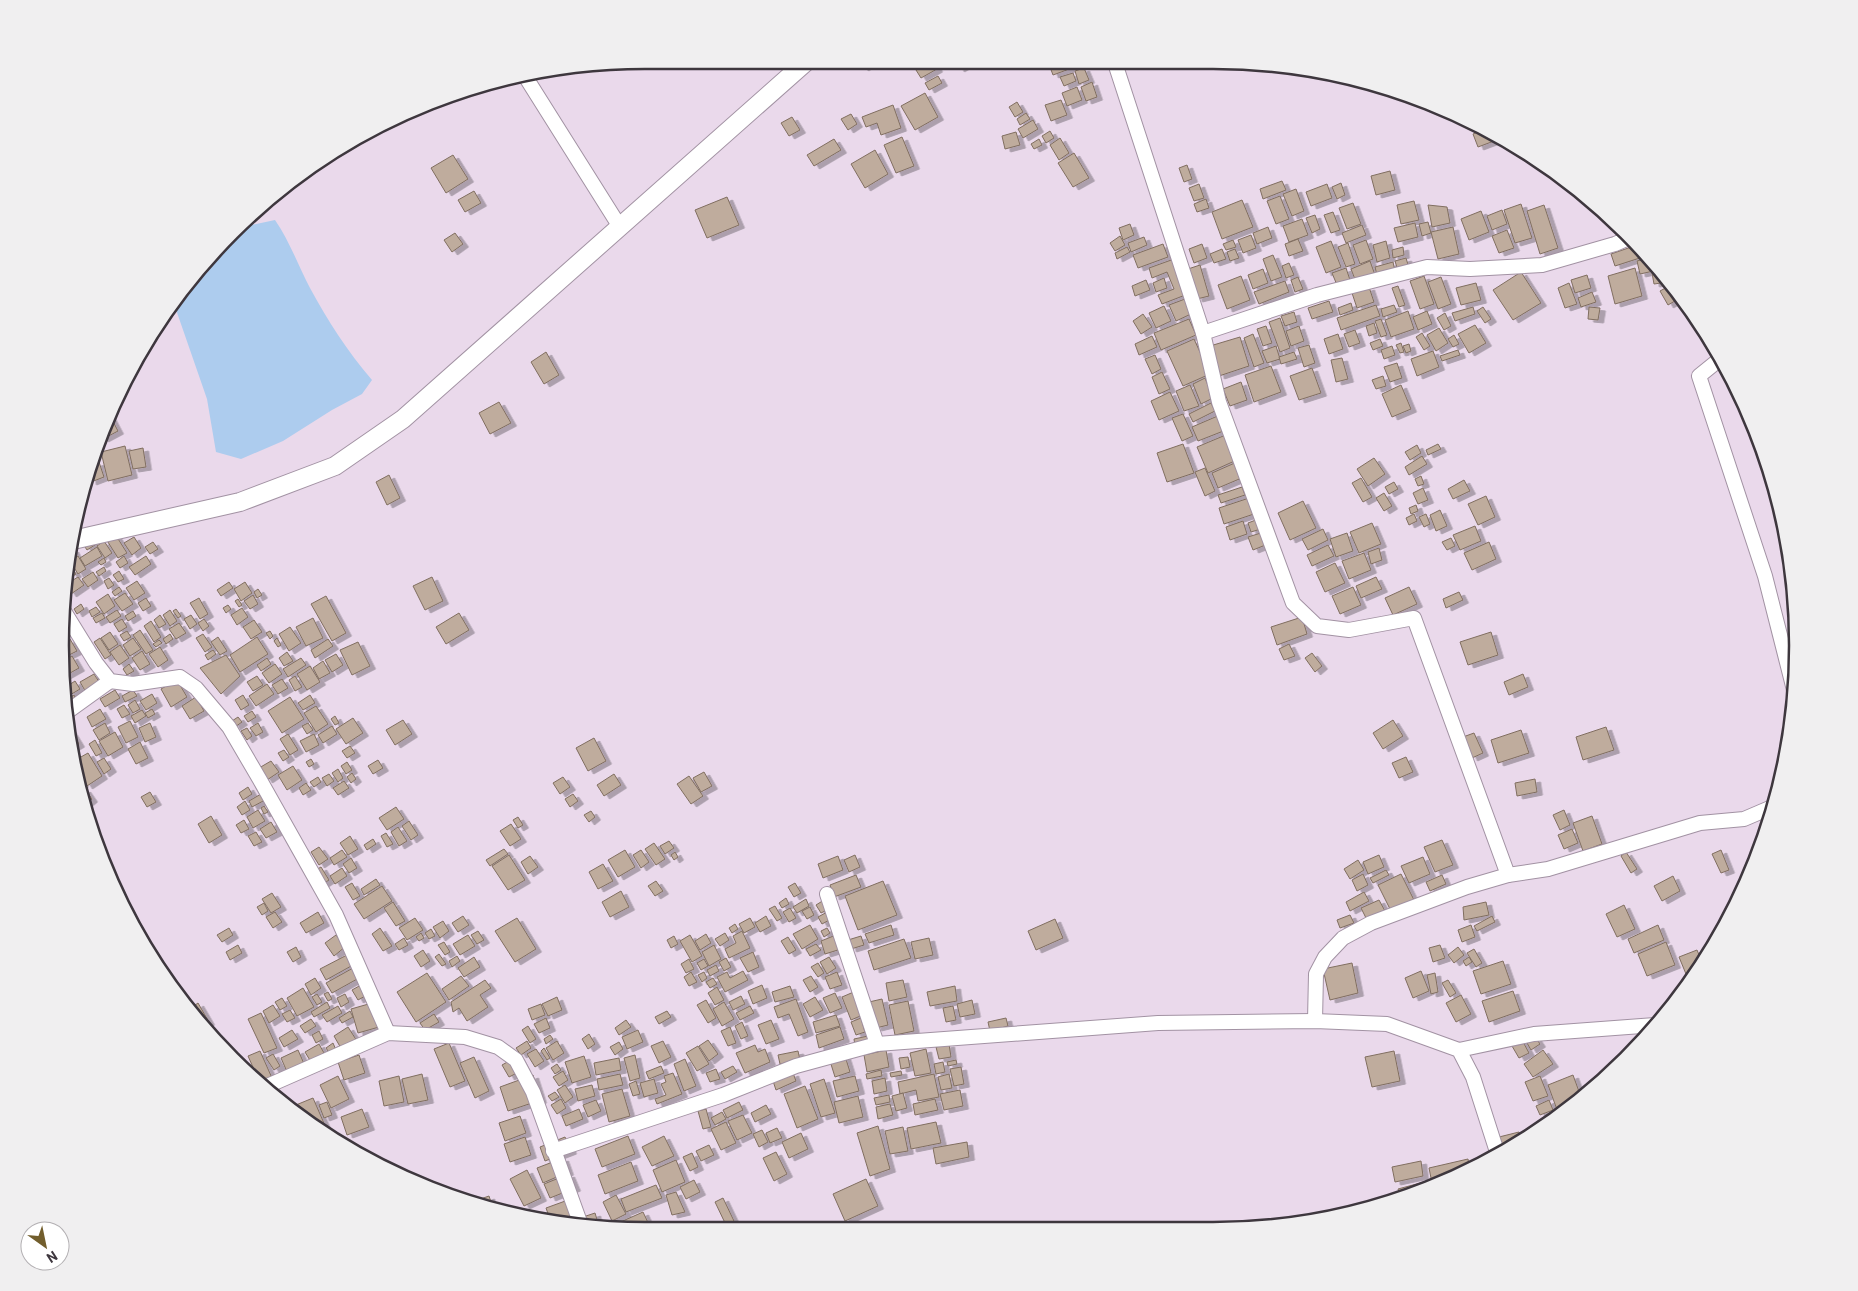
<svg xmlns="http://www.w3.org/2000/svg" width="1858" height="1291" viewBox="0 0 1858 1291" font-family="Barlow,sans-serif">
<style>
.water{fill:#adccee}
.building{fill:#bfac9d;stroke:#806e60;filter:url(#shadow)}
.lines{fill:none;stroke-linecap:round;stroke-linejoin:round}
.minor-casing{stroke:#a292a3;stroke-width:16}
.tertiary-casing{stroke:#a292a3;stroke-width:20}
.minor{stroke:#fff;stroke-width:14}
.tertiary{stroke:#fff;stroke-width:18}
.rim{fill:none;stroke:#3e373e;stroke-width:2.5}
</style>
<defs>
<filter id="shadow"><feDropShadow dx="5.5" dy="3" stdDeviation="0" flood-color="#0004"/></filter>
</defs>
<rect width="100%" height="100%" fill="#ead9eb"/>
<path class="water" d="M 275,220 C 290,242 298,265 310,288 C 328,321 347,351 372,380 L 362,394 L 332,410 L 283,441 L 241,459 L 216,452 L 207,399 L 173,301 L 205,260 L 242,227 Z"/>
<g class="building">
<polygon points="858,60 875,60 875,61 863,68"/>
<polygon points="954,60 975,60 959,69"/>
<polygon points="1070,60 1082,60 1083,64 1053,75 1050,67"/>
<polygon points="933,61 937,69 921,78 916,70"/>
<polygon points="1084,68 1089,80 1079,84 1075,71"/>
<polygon points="1073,73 1076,81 1064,86 1060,77"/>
<polygon points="938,76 942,83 929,90 925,83"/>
<polygon points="1092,82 1097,97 1086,101 1081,87"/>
<polygon points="1077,87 1082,100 1067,106 1062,93"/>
<polygon points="925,93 938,117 915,130 901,106"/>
<polygon points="1061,100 1067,115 1051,121 1045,105"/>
<polygon points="1017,102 1023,112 1015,117 1009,107"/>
<polygon points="893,105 901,128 881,135 877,123 866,127 862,117"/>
<polygon points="1026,113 1030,119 1020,125 1017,119"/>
<polygon points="851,114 857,124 848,130 841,119"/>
<polygon points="792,117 800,130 789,136 781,123"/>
<polygon points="1033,120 1038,129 1023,138 1018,129"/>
<polygon points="1485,129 1491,133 1494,141 1478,147 1473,134"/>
<polygon points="1050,131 1054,138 1046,143 1042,136"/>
<polygon points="1016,132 1020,145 1005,149 1002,136"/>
<polygon points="902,137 914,166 896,173 884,145"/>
<polygon points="1060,138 1069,153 1059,160 1050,145"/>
<polygon points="834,139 841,150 814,166 807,155"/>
<polygon points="1039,139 1042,145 1034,149 1031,144"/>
<polygon points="875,150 888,174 865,188 851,164"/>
<polygon points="1074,153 1089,178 1073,187 1058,163"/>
<polygon points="453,155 468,179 446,193 431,168"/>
<polygon points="1187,165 1192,179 1184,182 1179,168"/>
<polygon points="1390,171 1395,190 1376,195 1371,176"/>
<polygon points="1282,181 1286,190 1263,199 1260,189"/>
<polygon points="1341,183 1345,195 1337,199 1332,187"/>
<polygon points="1199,184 1204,198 1194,201 1189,188"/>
<polygon points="1327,184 1332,198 1311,206 1306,192"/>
<polygon points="1296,189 1304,211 1292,216 1283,194"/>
<polygon points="474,191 481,203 465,212 458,200"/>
<polygon points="1280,196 1289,219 1276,224 1267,201"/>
<polygon points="727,197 739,225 707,238 695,210"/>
<polygon points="1206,199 1209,208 1197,212 1194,204"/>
<polygon points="1242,200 1253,227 1222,239 1212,212"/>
<polygon points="1414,201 1419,220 1401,224 1397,205"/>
<polygon points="1353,203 1361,224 1347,229 1339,208"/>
<polygon points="1521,204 1532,238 1515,243 1504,210"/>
<polygon points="1428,205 1447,207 1450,223 1432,227"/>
<polygon points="1544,205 1558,248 1540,254 1527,211"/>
<polygon points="1502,210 1507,224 1492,230 1487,216"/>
<polygon points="1602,210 1610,217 1602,217"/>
<polygon points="1481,211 1489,232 1469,240 1461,219"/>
<polygon points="1333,212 1340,230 1331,233 1324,215"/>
<polygon points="1315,215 1320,229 1312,233 1306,218"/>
<polygon points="1302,219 1308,235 1289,242 1283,226"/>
<polygon points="1428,222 1431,233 1422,236 1419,224"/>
<polygon points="1415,223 1418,237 1398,242 1394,228"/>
<polygon points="1130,224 1134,235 1123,240 1119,228"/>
<polygon points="1362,225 1366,235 1346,243 1342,233"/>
<polygon points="1268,227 1272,238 1257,244 1253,233"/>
<polygon points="1453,227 1459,254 1438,259 1431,232"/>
<polygon points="1507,230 1514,248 1499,253 1492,236"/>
<polygon points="455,233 463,244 452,252 444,240"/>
<polygon points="1251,235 1256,248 1243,253 1238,240"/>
<polygon points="1120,236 1125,245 1115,251 1110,243"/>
<polygon points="1144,237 1147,245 1131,252 1128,243"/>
<polygon points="1298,239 1303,251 1289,256 1285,244"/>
<polygon points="1233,240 1236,247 1226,250 1223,244"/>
<polygon points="1366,240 1373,259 1360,264 1353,245"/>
<polygon points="1331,241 1341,267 1326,273 1316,247"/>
<polygon points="1386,241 1390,258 1377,262 1373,245"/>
<polygon points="1348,243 1355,264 1346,267 1338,247"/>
<polygon points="1163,244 1168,257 1138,268 1133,255"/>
<polygon points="1202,244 1207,258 1194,263 1189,249"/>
<polygon points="1637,245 1646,256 1615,266 1611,254"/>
<polygon points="1127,247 1130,252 1117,259 1115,253"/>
<polygon points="1403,247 1404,255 1393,258 1392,250"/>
<polygon points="1222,249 1226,259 1214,263 1210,254"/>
<polygon points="1235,249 1239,258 1230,261 1227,252"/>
<polygon points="1273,255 1282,277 1271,281 1263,259"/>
<polygon points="1406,258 1409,268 1398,271 1395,261"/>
<polygon points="1648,258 1658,270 1640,274 1637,261"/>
<polygon points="1174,259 1188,294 1162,304 1158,295 1174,289 1167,272 1152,278 1149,268"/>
<polygon points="1370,261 1375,275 1356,282 1351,269"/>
<polygon points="1393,262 1395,271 1377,275 1375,267"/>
<polygon points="1289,263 1294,275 1286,278 1282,266"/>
<polygon points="1200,265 1209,296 1197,299 1188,269"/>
<polygon points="1346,268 1350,280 1337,285 1332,273"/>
<polygon points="1635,268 1642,296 1615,304 1608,276"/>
<polygon points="1263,269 1268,283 1253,289 1248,275"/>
<polygon points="1521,272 1541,303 1513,320 1493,290"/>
<polygon points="1660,272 1668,282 1654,284 1652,273"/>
<polygon points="1587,275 1591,288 1575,293 1571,280"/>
<polygon points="1241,276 1250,300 1227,309 1218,285"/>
<polygon points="1424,276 1434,304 1420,309 1410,281"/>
<polygon points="1298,277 1303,289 1295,292 1291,280"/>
<polygon points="1441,277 1451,304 1438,309 1428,282"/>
<polygon points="1164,278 1167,288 1156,292 1153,283"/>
<polygon points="1146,280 1150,290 1135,296 1132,286"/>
<polygon points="1285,281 1289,292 1259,304 1254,292"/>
<polygon points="1476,283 1481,300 1461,305 1456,288"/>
<polygon points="1569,283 1577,304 1565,308 1558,288"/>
<polygon points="1671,285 1680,298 1668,305 1660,291"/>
<polygon points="1398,286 1405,305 1399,307 1392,288"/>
<polygon points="1369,287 1374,302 1357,308 1352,293"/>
<polygon points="1592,292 1596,302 1581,307 1578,298"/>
<polygon points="1185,299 1191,314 1176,321 1169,305"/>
<polygon points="1329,301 1333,312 1312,319 1308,308"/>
<polygon points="1351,303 1353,310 1340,315 1338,308"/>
<polygon points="1376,305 1380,316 1341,330 1337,318"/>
<polygon points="1394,305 1397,312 1383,317 1381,309"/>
<polygon points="1164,306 1171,321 1156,328 1149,313"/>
<polygon points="1473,307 1475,314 1455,321 1452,313"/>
<polygon points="1483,307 1491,319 1485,323 1477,311"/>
<polygon points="1589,307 1600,308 1598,320 1588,319"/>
<polygon points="1408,311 1414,329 1391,337 1385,320"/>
<polygon points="1427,311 1432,324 1418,330 1413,317"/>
<polygon points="1294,312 1297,322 1285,326 1281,316"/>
<polygon points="1445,313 1451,326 1444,330 1437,318"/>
<polygon points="1143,314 1152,327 1141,334 1133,321"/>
<polygon points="1280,318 1290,348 1280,352 1269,322"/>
<polygon points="1189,319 1196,335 1161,350 1154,333"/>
<polygon points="1381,319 1387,335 1381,337 1375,321"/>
<polygon points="1374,323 1377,333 1369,336 1366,326"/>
<polygon points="1475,325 1486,343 1469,353 1458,334"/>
<polygon points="1266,326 1272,343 1263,346 1257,329"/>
<polygon points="1299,326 1304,341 1291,346 1286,331"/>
<polygon points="1439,328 1448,343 1436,351 1427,335"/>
<polygon points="1355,330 1360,343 1349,347 1344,334"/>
<polygon points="1422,333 1430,346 1424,350 1416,337"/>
<polygon points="1253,334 1264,363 1254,367 1244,338"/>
<polygon points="1338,334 1343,349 1329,354 1324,339"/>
<polygon points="1454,335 1459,344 1453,347 1448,339"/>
<polygon points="1152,336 1157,347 1139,355 1135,344"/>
<polygon points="1240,337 1249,366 1219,376 1210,346"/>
<polygon points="1194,339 1210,374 1183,386 1167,351"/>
<polygon points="1380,339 1383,346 1373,350 1370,343"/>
<polygon points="1401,343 1404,352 1400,353 1396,345"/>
<polygon points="1409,344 1411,351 1406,353 1403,346"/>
<polygon points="1309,345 1315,363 1304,367 1298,348"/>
<polygon points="1276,346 1280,359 1267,363 1262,351"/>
<polygon points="1392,346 1395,355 1384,359 1381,350"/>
<polygon points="1458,350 1460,355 1442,361 1440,356"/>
<polygon points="1433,351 1439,367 1417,376 1411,359"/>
<polygon points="546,352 559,375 544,384 531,362"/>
<polygon points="1294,352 1297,359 1281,364 1279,357"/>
<polygon points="1155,355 1161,369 1152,374 1145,359"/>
<polygon points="1342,358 1348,379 1336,382 1331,360"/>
<polygon points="1397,363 1402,378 1390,382 1384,367"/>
<polygon points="1271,366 1281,392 1254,402 1245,375"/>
<polygon points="1312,368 1321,393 1299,400 1290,376"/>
<polygon points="1162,372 1170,389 1159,394 1152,377"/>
<polygon points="1383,376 1386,386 1376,389 1372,380"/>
<polygon points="1205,378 1213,398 1201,404 1193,384"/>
<polygon points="1241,382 1247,400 1230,406 1223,389"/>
<polygon points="1190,385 1199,406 1184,411 1176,391"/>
<polygon points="1401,385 1411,409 1392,417 1382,394"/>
<polygon points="1170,392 1179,411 1159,420 1151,401"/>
<polygon points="499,402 511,423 490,434 479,413"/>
<polygon points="1211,403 1215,411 1193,422 1189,414"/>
<polygon points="109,414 118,431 103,439 101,435"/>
<polygon points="1183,414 1193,436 1182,441 1172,418"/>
<polygon points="1220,415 1226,430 1198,441 1192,427"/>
<polygon points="1228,434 1239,459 1208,473 1197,447"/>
<polygon points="1183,444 1194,473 1167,482 1157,453"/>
<polygon points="1438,444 1441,449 1428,455 1426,450"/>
<polygon points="1417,445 1421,453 1410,460 1405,452"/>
<polygon points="125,446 132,475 108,481 101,452"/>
<polygon points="143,448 146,467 133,469 129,451"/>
<polygon points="1422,456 1427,464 1409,475 1405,467"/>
<polygon points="1374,458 1385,474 1368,486 1357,469"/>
<polygon points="99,462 104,477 91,482 90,477 93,464"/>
<polygon points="1237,462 1244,477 1218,488 1212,473"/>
<polygon points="1205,468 1215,491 1205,496 1195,472"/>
<polygon points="389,475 400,498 387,505 376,482"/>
<polygon points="1421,476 1424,484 1418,486 1415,479"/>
<polygon points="1361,478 1372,497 1363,502 1352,483"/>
<polygon points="1464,480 1470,491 1453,499 1448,489"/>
<polygon points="1394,482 1398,489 1389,494 1385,487"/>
<polygon points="1242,487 1245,495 1221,503 1218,495"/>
<polygon points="1423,488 1428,500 1418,504 1413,493"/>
<polygon points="1384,493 1392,506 1384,511 1376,498"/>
<polygon points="1486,496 1495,517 1478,525 1468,504"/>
<polygon points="1249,498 1254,514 1224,524 1219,508"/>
<polygon points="1303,501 1316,528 1290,540 1278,513"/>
<polygon points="1416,505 1418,511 1411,514 1409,508"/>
<polygon points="1440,510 1447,526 1436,531 1430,515"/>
<polygon points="1414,514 1417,521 1409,525 1406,518"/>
<polygon points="1426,514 1430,524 1424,527 1419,517"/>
<polygon points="1261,518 1264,528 1251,532 1248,523"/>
<polygon points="1243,521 1247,534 1230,540 1226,527"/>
<polygon points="1372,523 1381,544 1359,553 1350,532"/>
<polygon points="1475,526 1481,541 1460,550 1453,535"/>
<polygon points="1323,529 1328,540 1308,550 1302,539"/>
<polygon points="1264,532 1268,544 1253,550 1248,537"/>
<polygon points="1347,533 1353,551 1336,557 1330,539"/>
<polygon points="115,534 127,553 118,558 106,539"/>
<polygon points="134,537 141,548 132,555 124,543"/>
<polygon points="1451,538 1455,546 1447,550 1442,542"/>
<polygon points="90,539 95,545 87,550 83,544"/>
<polygon points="104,541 112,553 105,558 97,546"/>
<polygon points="153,542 158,549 150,554 145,547"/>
<polygon points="1489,542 1496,559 1472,570 1464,553"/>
<polygon points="1328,545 1334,556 1312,566 1307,555"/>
<polygon points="97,547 102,556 85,566 80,558"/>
<polygon points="1379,548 1382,560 1371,564 1368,552"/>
<polygon points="73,549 76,555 68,560 70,551"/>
<polygon points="1364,553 1371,570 1349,579 1342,561"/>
<polygon points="78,556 86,569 78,574 70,561"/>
<polygon points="124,556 128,563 120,568 116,562"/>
<polygon points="146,556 151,564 135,575 129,567"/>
<polygon points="104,558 106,562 101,565 98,562"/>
<polygon points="1335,563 1345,583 1325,592 1316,572"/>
<polygon points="104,567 106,571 99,576 96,572"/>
<polygon points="72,568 76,574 73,576 69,570"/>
<polygon points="119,571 124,579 118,582 113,575"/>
<polygon points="93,572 98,580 88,587 82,579"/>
<polygon points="78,577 84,585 71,594 65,585"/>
<polygon points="432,577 443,601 425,610 413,586"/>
<polygon points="1376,577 1382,589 1361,598 1356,586"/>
<polygon points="109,578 114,585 108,589 104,581"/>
<polygon points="137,581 145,593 134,600 126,588"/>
<polygon points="229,582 233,588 221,596 217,590"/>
<polygon points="245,582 252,593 241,601 234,589"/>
<polygon points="119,587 122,591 115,596 112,592"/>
<polygon points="1353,587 1361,605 1340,614 1332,596"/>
<polygon points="1409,587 1417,604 1393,615 1385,598"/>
<polygon points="258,589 262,595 257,598 254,592"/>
<polygon points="1459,592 1463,600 1446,608 1443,599"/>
<polygon points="125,593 133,604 122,611 114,600"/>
<polygon points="108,594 115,606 104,614 96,602"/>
<polygon points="253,595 258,604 250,609 244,601"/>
<polygon points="326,596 346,633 332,641 311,604"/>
<polygon points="146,598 151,606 143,611 138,603"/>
<polygon points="199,598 208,614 200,619 190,603"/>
<polygon points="238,599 242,605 239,607 235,601"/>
<polygon points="81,604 84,609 77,614 74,609"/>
<polygon points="228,605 231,609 226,613 223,608"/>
<polygon points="96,607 100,612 92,617 89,611"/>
<polygon points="242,608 248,617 237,625 231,615"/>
<polygon points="176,609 181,616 178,618 173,611"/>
<polygon points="117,610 121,616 110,623 106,617"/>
<polygon points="170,610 177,621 170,626 163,615"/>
<polygon points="133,611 136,616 128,621 125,616"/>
<polygon points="102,613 105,618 96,623 93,618"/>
<polygon points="459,613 469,630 446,644 436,627"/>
<polygon points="160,615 166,624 159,628 154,620"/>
<polygon points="191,615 197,624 190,629 184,619"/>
<polygon points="1302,617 1307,634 1277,645 1271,627"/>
<polygon points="313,618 323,638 306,646 296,627"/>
<polygon points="122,619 127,627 119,632 114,624"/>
<polygon points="204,619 209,626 203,631 198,623"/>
<polygon points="254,620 262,632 251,639 243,627"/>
<polygon points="151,621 161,637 154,642 144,626"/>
<polygon points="179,623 186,633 176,639 169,629"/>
<polygon points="290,627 301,643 289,651 279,634"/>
<polygon points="140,630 153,650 146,654 133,635"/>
<polygon points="127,631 131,637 124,641 120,635"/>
<polygon points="270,631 273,636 270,639 266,633"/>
<polygon points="110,632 118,644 109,650 101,638"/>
<polygon points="1491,632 1498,655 1468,665 1460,642"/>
<polygon points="170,634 173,639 166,644 163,639"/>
<polygon points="203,634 212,647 205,652 196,638"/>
<polygon points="218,637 227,651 220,655 211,642"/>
<polygon points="257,637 268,654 240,672 230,655"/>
<polygon points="100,638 111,655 105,659 94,642"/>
<polygon points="133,638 141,649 130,656 123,645"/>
<polygon points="277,638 281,645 278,647 274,641"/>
<polygon points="70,639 77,651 65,657 60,644"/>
<polygon points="328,639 333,646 315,658 311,650"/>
<polygon points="159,640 162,643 156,647 153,644"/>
<polygon points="358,642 370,666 352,675 340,650"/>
<polygon points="1289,644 1295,656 1284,660 1279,649"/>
<polygon points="120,645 129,658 119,665 110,652"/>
<polygon points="160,647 168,660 158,667 149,654"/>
<polygon points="213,650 216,654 208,660 205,655"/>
<polygon points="142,651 150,664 140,670 132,658"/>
<polygon points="287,652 293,661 284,666 279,658"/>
<polygon points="1312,653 1322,666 1315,672 1305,658"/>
<polygon points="336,654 343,665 332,672 325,660"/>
<polygon points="226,655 240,676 221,694 200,668"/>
<polygon points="72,656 79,668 63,677 62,662"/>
<polygon points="267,658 271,664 261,671 257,665"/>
<polygon points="301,658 306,665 288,677 283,669"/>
<polygon points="323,661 330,673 319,679 313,668"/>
<polygon points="129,664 134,671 127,675 123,669"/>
<polygon points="275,664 282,674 269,683 262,673"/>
<polygon points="310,666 320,682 307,690 297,674"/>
<polygon points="94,674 101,685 87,694 80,682"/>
<polygon points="1523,674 1528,687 1509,695 1504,682"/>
<polygon points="257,676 263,685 253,691 247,682"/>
<polygon points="295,676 302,687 295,691 289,680"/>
<polygon points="282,679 288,688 278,694 272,685"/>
<polygon points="177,680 187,697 171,707 161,689"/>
<polygon points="75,681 80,689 70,695 66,687"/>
<polygon points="267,684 274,694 256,706 249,696"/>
<polygon points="115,690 120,698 105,707 100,699"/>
<polygon points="133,690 137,696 125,702 122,696"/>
<polygon points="152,694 157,703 146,710 140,701"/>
<polygon points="74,695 76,700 66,706 65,700"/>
<polygon points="243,695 249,705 241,710 235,700"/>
<polygon points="310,695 315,703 303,710 298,703"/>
<polygon points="196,697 204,711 190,719 182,706"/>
<polygon points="290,697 304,719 282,733 268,711"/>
<polygon points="135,700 140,709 133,713 128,705"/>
<polygon points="124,705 130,714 122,718 117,709"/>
<polygon points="316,706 328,724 316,732 304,713"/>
<polygon points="100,709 106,719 92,727 87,717"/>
<polygon points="152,709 155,714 148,718 145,713"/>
<polygon points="142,710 146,716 135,723 131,716"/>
<polygon points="252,711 256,717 248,722 244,716"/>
<polygon points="335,716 339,723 335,725 331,719"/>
<polygon points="238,717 242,722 235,727 232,721"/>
<polygon points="353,718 363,733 346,744 336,729"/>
<polygon points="403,720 412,734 395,745 386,730"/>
<polygon points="1393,720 1403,736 1383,749 1373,733"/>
<polygon points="130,721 138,737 126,743 118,727"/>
<polygon points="105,723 110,733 99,740 93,730"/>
<polygon points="150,723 156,737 145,742 139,728"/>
<polygon points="258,723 263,732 256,736 250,728"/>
<polygon points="308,723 313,730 307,734 302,726"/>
<polygon points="332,726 337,734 323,743 318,735"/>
<polygon points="1606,727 1614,750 1583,760 1576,737"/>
<polygon points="247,728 252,736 247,740 241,731"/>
<polygon points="70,729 79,744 71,749 68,730"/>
<polygon points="1521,730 1529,753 1498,763 1491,740"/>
<polygon points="115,732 123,747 108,756 99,741"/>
<polygon points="1474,733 1483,753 1472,758 1463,737"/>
<polygon points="288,734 298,750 290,755 280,739"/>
<polygon points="314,734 319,745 306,752 300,741"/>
<polygon points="594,738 606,761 588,771 576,748"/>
<polygon points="95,740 102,753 96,756 89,744"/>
<polygon points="140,742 148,758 136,764 128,749"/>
<polygon points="350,746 355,753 347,758 342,751"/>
<polygon points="284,750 289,757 283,761 278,753"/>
<polygon points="88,753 102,776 87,786 72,762"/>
<polygon points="1406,757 1413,772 1399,778 1392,763"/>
<polygon points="104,758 111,769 104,774 97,762"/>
<polygon points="311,759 314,764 309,767 306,762"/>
<polygon points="378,760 383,768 373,774 368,766"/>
<polygon points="271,761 279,772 267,780 259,768"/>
<polygon points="347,762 352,770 346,774 341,766"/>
<polygon points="293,766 302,780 287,790 278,775"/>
<polygon points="338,769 343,778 338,782 332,773"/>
<polygon points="75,772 83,784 80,786"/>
<polygon points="704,772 712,786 701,792 693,778"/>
<polygon points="352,773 356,779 351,783 347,777"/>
<polygon points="329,774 334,781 327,786 322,778"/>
<polygon points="614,774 621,785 604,796 597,785"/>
<polygon points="689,776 703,796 691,804 677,784"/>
<polygon points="318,777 321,782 314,787 310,782"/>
<polygon points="563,777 570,787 560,794 553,783"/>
<polygon points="1535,779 1537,792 1517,796 1515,783"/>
<polygon points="344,781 349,788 338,795 333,788"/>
<polygon points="306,783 311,790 303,795 299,788"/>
<polygon points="248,787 252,794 243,800 239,793"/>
<polygon points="85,789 92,799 86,804 82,791"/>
<polygon points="150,792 156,802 147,807 141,797"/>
<polygon points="261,794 265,800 252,807 249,801"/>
<polygon points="573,794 578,801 570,807 565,799"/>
<polygon points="245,801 250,810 242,815 237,807"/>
<polygon points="264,806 268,812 264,814 261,808"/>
<polygon points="396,807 404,819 387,830 379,818"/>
<polygon points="258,810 265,821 253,828 247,817"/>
<polygon points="1564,810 1570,825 1560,830 1553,815"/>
<polygon points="591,811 595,817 589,822 584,815"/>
<polygon points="211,816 222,835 209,843 198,824"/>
<polygon points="1592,816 1602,844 1583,851 1573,823"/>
<polygon points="518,817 523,825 518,828 513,820"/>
<polygon points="244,820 249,829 241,833 236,825"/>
<polygon points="409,821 418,835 411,840 402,826"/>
<polygon points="271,822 277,832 266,838 260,829"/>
<polygon points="511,824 521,839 510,846 500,831"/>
<polygon points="398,827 407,841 399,846 391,832"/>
<polygon points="1572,829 1578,843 1564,849 1558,835"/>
<polygon points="256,832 262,842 254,846 248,836"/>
<polygon points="386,833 393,844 387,847 381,836"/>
<polygon points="350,836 358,849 348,855 340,843"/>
<polygon points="373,839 376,844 367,850 364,845"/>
<polygon points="1442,840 1453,865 1435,872 1424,847"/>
<polygon points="669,841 674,848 665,854 660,846"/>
<polygon points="654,843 665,859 656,865 645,849"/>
<polygon points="319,847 328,859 319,865 311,852"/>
<polygon points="504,849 508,854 490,866 486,860"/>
<polygon points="342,850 347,857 334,865 330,858"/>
<polygon points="625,850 635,867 618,877 608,860"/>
<polygon points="641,850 649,862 641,868 633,855"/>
<polygon points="1721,850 1729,870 1721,873 1712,854"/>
<polygon points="675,852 678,857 674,860 671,855"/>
<polygon points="1626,852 1637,869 1631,873 1621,856"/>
<polygon points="509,855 525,880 508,890 492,866"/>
<polygon points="855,855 860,867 849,872 844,860"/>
<polygon points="1379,855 1384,867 1368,874 1363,862"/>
<polygon points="530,856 538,867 528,874 521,862"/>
<polygon points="838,856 843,870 823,878 818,864"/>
<polygon points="1423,857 1430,874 1409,883 1401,866"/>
<polygon points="351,858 357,868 349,873 343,864"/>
<polygon points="1358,860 1364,870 1350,879 1344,869"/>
<polygon points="603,864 613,881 598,889 589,872"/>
<polygon points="321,867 329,880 323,884 314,871"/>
<polygon points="342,868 347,876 335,884 330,876"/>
<polygon points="1386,870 1389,875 1373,883 1370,878"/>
<polygon points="1363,874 1368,885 1357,891 1352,880"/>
<polygon points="1401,874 1414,900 1391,911 1378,885"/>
<polygon points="856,875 861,887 834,897 830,885"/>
<polygon points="1442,875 1446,884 1430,891 1426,882"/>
<polygon points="1673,876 1680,891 1662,901 1654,886"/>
<polygon points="376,879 380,885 364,895 361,889"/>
<polygon points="656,881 663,891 655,896 648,886"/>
<polygon points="883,881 897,915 858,930 845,896"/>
<polygon points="352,883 360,896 353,900 345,887"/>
<polygon points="795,883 801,893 794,897 788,887"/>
<polygon points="382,886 392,901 364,919 354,904"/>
<polygon points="621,891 629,907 610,917 602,902"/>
<polygon points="1364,892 1369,901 1350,911 1346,902"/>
<polygon points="272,893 281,907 271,913 262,899"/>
<polygon points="786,898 789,904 782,908 779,903"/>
<polygon points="806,899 809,906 797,913 793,907"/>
<polygon points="824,900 829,909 821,913 816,905"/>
<polygon points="1379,900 1385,911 1367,920 1361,908"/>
<polygon points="393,902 405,921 396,926 384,908"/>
<polygon points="1486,902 1489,915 1464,920 1463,907"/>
<polygon points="264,903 268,911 262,915 257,907"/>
<polygon points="1624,905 1635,929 1617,937 1606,914"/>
<polygon points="775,906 782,918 777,921 769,909"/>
<polygon points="810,907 814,915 807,919 802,911"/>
<polygon points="790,908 796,918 789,922 783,912"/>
<polygon points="829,911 833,918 822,924 818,917"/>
<polygon points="275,912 282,922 273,928 266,917"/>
<polygon points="318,912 324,923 306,933 300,923"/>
<polygon points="1350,915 1354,923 1340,928 1337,920"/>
<polygon points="463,916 469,925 458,932 452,923"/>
<polygon points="766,916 771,926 760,932 755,923"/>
<polygon points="1492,916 1495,922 1477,931 1474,926"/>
<polygon points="415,918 423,930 407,940 399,928"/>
<polygon points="517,918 536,949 515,962 495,931"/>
<polygon points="750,918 755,927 744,933 739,924"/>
<polygon points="1055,919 1063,938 1036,950 1028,931"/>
<polygon points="443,921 449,931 440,938 433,927"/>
<polygon points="735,924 738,929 732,933 729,928"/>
<polygon points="810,925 818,939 802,949 793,934"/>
<polygon points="891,925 894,935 869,943 865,934"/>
<polygon points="1471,925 1475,937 1462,942 1458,930"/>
<polygon points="1658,925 1664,940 1634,953 1628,939"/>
<polygon points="229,928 233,935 222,942 217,935"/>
<polygon points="380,928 392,946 383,951 372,934"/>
<polygon points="827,928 830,933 824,937 821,931"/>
<polygon points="431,929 435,936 429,939 425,933"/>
<polygon points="478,931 484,940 477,944 471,935"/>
<polygon points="742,931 750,948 729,958 725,949 736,943 733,936"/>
<polygon points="421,933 424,938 419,941 416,937"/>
<polygon points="725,933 729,940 720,946 715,939"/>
<polygon points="706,934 711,943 700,950 695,941"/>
<polygon points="336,935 345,947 334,956 325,943"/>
<polygon points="468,935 475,946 460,955 453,944"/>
<polygon points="690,935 702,956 692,962 680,941"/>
<polygon points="836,935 841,949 825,954 821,941"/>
<polygon points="674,936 678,944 671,948 667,940"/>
<polygon points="861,936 864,945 851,949 848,940"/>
<polygon points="788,937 796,950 789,954 781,941"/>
<polygon points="404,938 408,945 399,950 395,944"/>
<polygon points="929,938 933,955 915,959 911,942"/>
<polygon points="904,939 911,958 874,970 868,951"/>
<polygon points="444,942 450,952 445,955 438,945"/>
<polygon points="1666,942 1675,965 1647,976 1638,954"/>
<polygon points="816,944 821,950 810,956 806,949"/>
<polygon points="238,945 242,953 230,960 226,952"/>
<polygon points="714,945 721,959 709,966 702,952"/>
<polygon points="1440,945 1445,958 1433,962 1429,948"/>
<polygon points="296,947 301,957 293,962 287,952"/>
<polygon points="1458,947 1464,955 1454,963 1448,955"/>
<polygon points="1474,949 1482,963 1476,967 1467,953"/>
<polygon points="423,950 430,961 421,967 414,956"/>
<polygon points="1697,950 1703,964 1701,968 1686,974 1679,957"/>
<polygon points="753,952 759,967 748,972 740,958"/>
<polygon points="439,954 446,964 442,966 435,957"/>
<polygon points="347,955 353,965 326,980 320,969"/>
<polygon points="457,956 460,961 452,967 449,961"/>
<polygon points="474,957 480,967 464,977 458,968"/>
<polygon points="829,957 836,968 827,974 820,962"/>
<polygon points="1469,957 1472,962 1466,966 1463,961"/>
<polygon points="726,958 731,967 724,971 719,962"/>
<polygon points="689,959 694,969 686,973 681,964"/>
<polygon points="704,959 708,966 701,970 697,963"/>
<polygon points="1503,961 1511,984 1481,994 1473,971"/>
<polygon points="818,963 824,973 818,977 811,967"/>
<polygon points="1352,963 1358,993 1330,1000 1323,969"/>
<polygon points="716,965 719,971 710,976 707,970"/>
<polygon points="353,968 359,978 332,993 326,983"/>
<polygon points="743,971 748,980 725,992 717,977 727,972 730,978"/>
<polygon points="1421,971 1429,991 1413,998 1405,978"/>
<polygon points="691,972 697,982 689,986 684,977"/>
<polygon points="704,972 707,978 702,982 698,975"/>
<polygon points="837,972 842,985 830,989 825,977"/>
<polygon points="427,973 446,1002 416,1022 397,992"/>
<polygon points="1435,973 1438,992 1431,994 1427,975"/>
<polygon points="461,976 469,986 449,1000 442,989"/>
<polygon points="811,976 818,987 810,992 803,980"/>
<polygon points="315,978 321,988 311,995 305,984"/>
<polygon points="713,978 717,984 710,988 706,982"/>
<polygon points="485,980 491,988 480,995 488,1007 467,1021 459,1008 453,1012 451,1002"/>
<polygon points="903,980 907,997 889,1001 886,983"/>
<polygon points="1448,980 1456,993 1450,997 1442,983"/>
<polygon points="361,985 367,995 358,1000 352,990"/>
<polygon points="762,985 767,998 753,1004 748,991"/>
<polygon points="790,986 794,997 775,1002 772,992"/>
<polygon points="955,986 957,1001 930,1006 927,992"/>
<polygon points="717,987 724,1000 715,1005 708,993"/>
<polygon points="303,988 314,1007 297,1016 287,998"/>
<polygon points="856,991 865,1014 851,1020 842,997"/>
<polygon points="1513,991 1520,1011 1489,1022 1482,1001"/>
<polygon points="328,992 332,999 328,1001 324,994"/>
<polygon points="835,993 842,1008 830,1013 823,998"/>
<polygon points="317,994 322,1002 317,1005 312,997"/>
<polygon points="345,994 349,1002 341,1007 337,998"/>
<polygon points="1461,995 1471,1014 1456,1022 1446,1003"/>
<polygon points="741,996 745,1004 733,1010 729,1002"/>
<polygon points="557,997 562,1010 548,1016 542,1004"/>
<polygon points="815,997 823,1010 810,1017 803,1004"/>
<polygon points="282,998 287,1006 280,1010 275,1002"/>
<polygon points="796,999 808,1032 798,1036 789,1014 778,1018 774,1007"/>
<polygon points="882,999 888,1025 876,1028 869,1002"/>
<polygon points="706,1000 716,1018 708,1023 697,1005"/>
<polygon points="972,1000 975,1014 960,1017 957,1004"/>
<polygon points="908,1001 914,1031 895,1035 889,1005"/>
<polygon points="327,1002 330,1008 314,1017 311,1012"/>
<polygon points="724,1002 734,1019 722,1026 713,1009"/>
<polygon points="198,1003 209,1022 204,1025 191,1008"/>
<polygon points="372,1003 379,1027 358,1033 351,1009"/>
<polygon points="541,1004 545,1015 532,1020 528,1009"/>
<polygon points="273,1005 280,1016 269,1023 263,1011"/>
<polygon points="338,1006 342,1013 327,1022 322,1015"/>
<polygon points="750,1006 754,1013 740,1020 736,1013"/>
<polygon points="953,1006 956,1020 946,1022 943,1008"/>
<polygon points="290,1010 295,1018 287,1022 282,1014"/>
<polygon points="350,1011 353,1017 342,1023 339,1018"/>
<polygon points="667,1011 671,1017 659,1024 655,1017"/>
<polygon points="261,1013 277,1048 264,1053 248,1019"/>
<polygon points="434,1014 439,1022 425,1030 420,1023"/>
<polygon points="836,1015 840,1026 816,1033 813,1022"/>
<polygon points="546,1018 550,1028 539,1033 534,1024"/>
<polygon points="861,1018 865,1032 856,1035 851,1022"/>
<polygon points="1006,1018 1008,1026 990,1031 988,1022"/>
<polygon points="311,1019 316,1026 305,1033 300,1026"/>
<polygon points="626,1020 631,1027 619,1035 615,1028"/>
<polygon points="771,1020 779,1039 766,1044 758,1025"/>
<polygon points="742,1022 748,1036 741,1039 735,1026"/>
<polygon points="528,1026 536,1039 530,1043 522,1030"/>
<polygon points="348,1027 357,1041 342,1050 334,1036"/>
<polygon points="730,1027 736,1043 728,1046 721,1031"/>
<polygon points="840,1027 844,1039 819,1048 816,1035"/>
<polygon points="292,1030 298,1039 284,1047 279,1038"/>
<polygon points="638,1030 643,1042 627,1049 622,1037"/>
<polygon points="319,1031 323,1039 316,1043 312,1035"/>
<polygon points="589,1034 595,1044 588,1049 582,1039"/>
<polygon points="550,1035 553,1039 546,1044 544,1039"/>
<polygon points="868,1036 869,1043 855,1046 854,1039"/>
<polygon points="1536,1038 1540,1044 1531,1050 1527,1043"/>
<polygon points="708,1040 718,1054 709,1061 699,1046"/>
<polygon points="1522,1040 1529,1053 1519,1058 1512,1046"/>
<polygon points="527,1041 531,1048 521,1055 516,1048"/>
<polygon points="557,1041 564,1053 553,1060 546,1048"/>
<polygon points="663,1041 671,1057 659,1063 651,1046"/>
<polygon points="619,1042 623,1049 615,1055 610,1047"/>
<polygon points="333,1043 336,1050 330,1054 326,1048"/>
<polygon points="449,1043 465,1081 450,1087 434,1049"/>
<polygon points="319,1044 324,1053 311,1062 305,1052"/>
<polygon points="949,1044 951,1057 939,1059 936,1047"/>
<polygon points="755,1045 758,1052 765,1049 770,1062 745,1073 736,1053"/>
<polygon points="698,1046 709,1064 697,1071 686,1053"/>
<polygon points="544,1048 550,1058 547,1060 541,1051"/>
<polygon points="536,1049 544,1061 535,1067 527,1054"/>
<polygon points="926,1049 931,1073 915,1076 910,1053"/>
<polygon points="298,1050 305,1066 288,1074 281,1058"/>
<polygon points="886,1050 889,1067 867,1072 864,1055"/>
<polygon points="1543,1050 1553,1064 1533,1077 1524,1064"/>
<polygon points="260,1051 272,1078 260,1083 248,1056"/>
<polygon points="798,1051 800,1060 780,1064 778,1055"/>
<polygon points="1394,1051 1400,1081 1372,1087 1365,1057"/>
<polygon points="273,1054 280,1066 274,1070 266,1058"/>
<polygon points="359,1055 365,1073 344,1080 338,1062"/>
<polygon points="635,1055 640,1078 630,1081 624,1058"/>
<polygon points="518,1056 525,1069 509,1077 502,1065"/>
<polygon points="584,1056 591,1077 572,1083 565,1062"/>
<polygon points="845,1056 850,1072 835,1077 830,1061"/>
<polygon points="474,1057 489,1091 475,1098 460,1063"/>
<polygon points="908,1057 910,1067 901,1069 899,1058"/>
<polygon points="619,1058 621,1070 596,1075 594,1063"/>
<polygon points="685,1059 696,1086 684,1091 674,1064"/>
<polygon points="956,1060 957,1064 948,1066 947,1062"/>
<polygon points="943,1062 945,1072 936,1074 934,1064"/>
<polygon points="557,1064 561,1070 555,1074 551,1068"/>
<polygon points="661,1066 664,1073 649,1079 646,1072"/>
<polygon points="733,1066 737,1072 725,1079 721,1072"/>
<polygon points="961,1067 964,1084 954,1086 950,1069"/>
<polygon points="716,1069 720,1079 710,1082 706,1073"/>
<polygon points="881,1070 882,1076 867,1079 866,1074"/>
<polygon points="563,1071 568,1080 559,1086 553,1077"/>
<polygon points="901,1071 902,1075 891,1077 890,1073"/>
<polygon points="673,1073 682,1094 657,1104 655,1099 666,1095 661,1084 666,1082 664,1076"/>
<polygon points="793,1073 796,1081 776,1090 773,1081"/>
<polygon points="422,1074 428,1100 408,1104 402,1079"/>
<polygon points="620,1074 623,1085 599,1090 597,1079"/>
<polygon points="934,1074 939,1097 918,1101 916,1090 900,1094 898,1082"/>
<polygon points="949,1074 952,1088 941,1090 938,1077"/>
<polygon points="533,1075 541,1100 508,1111 500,1087"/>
<polygon points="1573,1075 1581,1097 1559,1115 1548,1085"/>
<polygon points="338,1076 349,1099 331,1108 320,1085"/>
<polygon points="399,1076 404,1102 384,1106 379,1081"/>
<polygon points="855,1076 859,1091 837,1097 833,1081"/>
<polygon points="1540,1076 1548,1096 1533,1101 1525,1082"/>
<polygon points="885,1078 887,1091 874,1094 872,1081"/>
<polygon points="654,1079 658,1093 644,1097 640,1083"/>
<polygon points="824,1079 835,1113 821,1117 810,1084"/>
<polygon points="636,1081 640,1094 633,1096 629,1084"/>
<polygon points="565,1085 573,1097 565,1103 557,1090"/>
<polygon points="592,1085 595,1096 578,1101 575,1089"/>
<polygon points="805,1086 818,1119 797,1128 784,1094"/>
<polygon points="622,1089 630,1116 609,1122 602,1094"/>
<polygon points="960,1090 963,1106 944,1110 940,1094"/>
<polygon points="555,1092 559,1097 552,1101 548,1096"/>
<polygon points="903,1093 907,1108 896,1111 892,1096"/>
<polygon points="889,1095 890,1102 876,1105 874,1098"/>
<polygon points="858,1096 863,1117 839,1123 834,1102"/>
<polygon points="313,1098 330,1137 329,1137 320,1132 291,1107"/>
<polygon points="561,1099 566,1108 557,1114 551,1105"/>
<polygon points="935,1099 938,1110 915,1115 913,1104"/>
<polygon points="596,1100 601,1111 588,1117 583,1105"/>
<polygon points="1549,1100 1553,1110 1540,1115 1536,1106"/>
<polygon points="327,1102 332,1115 324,1118 319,1105"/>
<polygon points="739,1102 743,1110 727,1118 723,1110"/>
<polygon points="890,1104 893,1115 878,1119 876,1107"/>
<polygon points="766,1105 771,1114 755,1122 751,1113"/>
<polygon points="362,1109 369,1127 347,1135 341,1117"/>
<polygon points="579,1109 583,1119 566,1126 562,1116"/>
<polygon points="706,1109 711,1127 703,1129 698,1111"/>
<polygon points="722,1112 726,1119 715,1125 711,1118"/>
<polygon points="743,1115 752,1133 737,1140 728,1121"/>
<polygon points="520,1116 526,1133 505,1141 499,1123"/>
<polygon points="726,1122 736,1143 721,1150 711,1129"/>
<polygon points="936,1122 941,1143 911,1149 907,1128"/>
<polygon points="878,1126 890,1169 870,1176 857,1133"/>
<polygon points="903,1127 908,1151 890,1154 885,1131"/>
<polygon points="777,1128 782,1138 770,1143 766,1133"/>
<polygon points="762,1130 768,1142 759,1147 753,1134"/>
<polygon points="1519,1132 1522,1142 1503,1152 1499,1137"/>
<polygon points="801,1133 808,1149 789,1158 782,1142"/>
<polygon points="628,1136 635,1154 602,1167 595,1149"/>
<polygon points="664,1136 674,1156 652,1166 642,1147"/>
<polygon points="525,1137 531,1155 510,1162 504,1144"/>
<polygon points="565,1137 571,1151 545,1161 540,1147"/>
<polygon points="967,1142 969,1157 936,1164 933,1148"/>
<polygon points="709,1145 714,1155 701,1161 696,1151"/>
<polygon points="776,1152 787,1174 774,1181 763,1158"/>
<polygon points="692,1153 698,1167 690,1171 683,1157"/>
<polygon points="563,1158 568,1172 543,1183 537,1168"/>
<polygon points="1468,1159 1470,1171 1432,1183 1429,1168"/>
<polygon points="676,1160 685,1182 662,1192 653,1170"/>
<polygon points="1421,1161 1423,1176 1395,1182 1392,1167"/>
<polygon points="631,1162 638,1181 605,1194 598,1175"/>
<polygon points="527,1170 541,1198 524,1206 510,1179"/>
<polygon points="569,1174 575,1188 550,1198 544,1184"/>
<polygon points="866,1179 878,1206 845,1221 833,1194"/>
<polygon points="694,1180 700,1192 686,1199 680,1187"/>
<polygon points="1424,1182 1425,1186 1400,1195 1398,1189"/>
<polygon points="656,1185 662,1198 626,1212 621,1199"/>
<polygon points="676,1192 685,1212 672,1215 666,1195"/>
<polygon points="616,1195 626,1214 612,1221 603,1202"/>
<polygon points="489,1196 493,1208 472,1202"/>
<polygon points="723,1198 734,1221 726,1225 715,1202"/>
<polygon points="568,1200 574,1218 561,1223 551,1222 546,1208"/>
<polygon points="643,1212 652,1231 618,1228 616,1224"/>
<polygon points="595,1213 599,1226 575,1224 574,1220"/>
</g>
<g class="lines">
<g class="minor-casing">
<g id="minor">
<polyline points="1114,60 1203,333 1317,295 1427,267 1470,269 1542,265 1615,244 1631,237"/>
<polyline points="525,76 620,227"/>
<polyline points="1203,333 1219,402 1293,603 1317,626 1349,630 1414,618 1508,875"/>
<polyline points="1720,359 1699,376 1765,576 1794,690"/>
<polyline points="62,608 96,663 110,681 133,684 180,677 196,688 229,727 260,780 336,915 388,1033"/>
<polyline points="67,712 110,681"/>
<polyline points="827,894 877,1044"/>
<polyline points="1315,1021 1316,974 1325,957 1343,938 1371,923 1467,887 1508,875 1548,869 1700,823 1744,819 1772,807"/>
<polyline points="1459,1050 1534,1034 1655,1025"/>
<polyline points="265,1087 388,1033 465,1037 498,1047 516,1060 533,1092 581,1225"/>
<polyline points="553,1151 723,1095 796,1066 877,1044 1158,1023 1315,1021 1387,1024 1459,1050 1473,1077 1498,1155"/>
</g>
</g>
<g class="tertiary-casing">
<polyline id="tertiary" points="73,540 240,502 335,466 403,419 808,60"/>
</g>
<use href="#minor" class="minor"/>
<use href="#tertiary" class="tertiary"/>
</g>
<path d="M0 0H1858V1291H0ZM645 69H1213A576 576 0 0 1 1789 645V646A576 576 0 0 1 1213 1222H645A576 576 0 0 1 69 646V645A576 576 0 0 1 645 69Z" fill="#f0eff0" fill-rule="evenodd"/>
<path class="rim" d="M645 69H1213A576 576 0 0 1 1789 645V646A576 576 0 0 1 1213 1222H645A576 576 0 0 1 69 646V645A576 576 0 0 1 645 69Z"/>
<g transform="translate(45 1246) rotate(147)"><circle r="24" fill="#ffffff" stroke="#b2afb2"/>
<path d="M0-4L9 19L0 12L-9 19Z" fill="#725e2d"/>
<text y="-8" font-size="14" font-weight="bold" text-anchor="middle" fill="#3e373e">N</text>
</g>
</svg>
